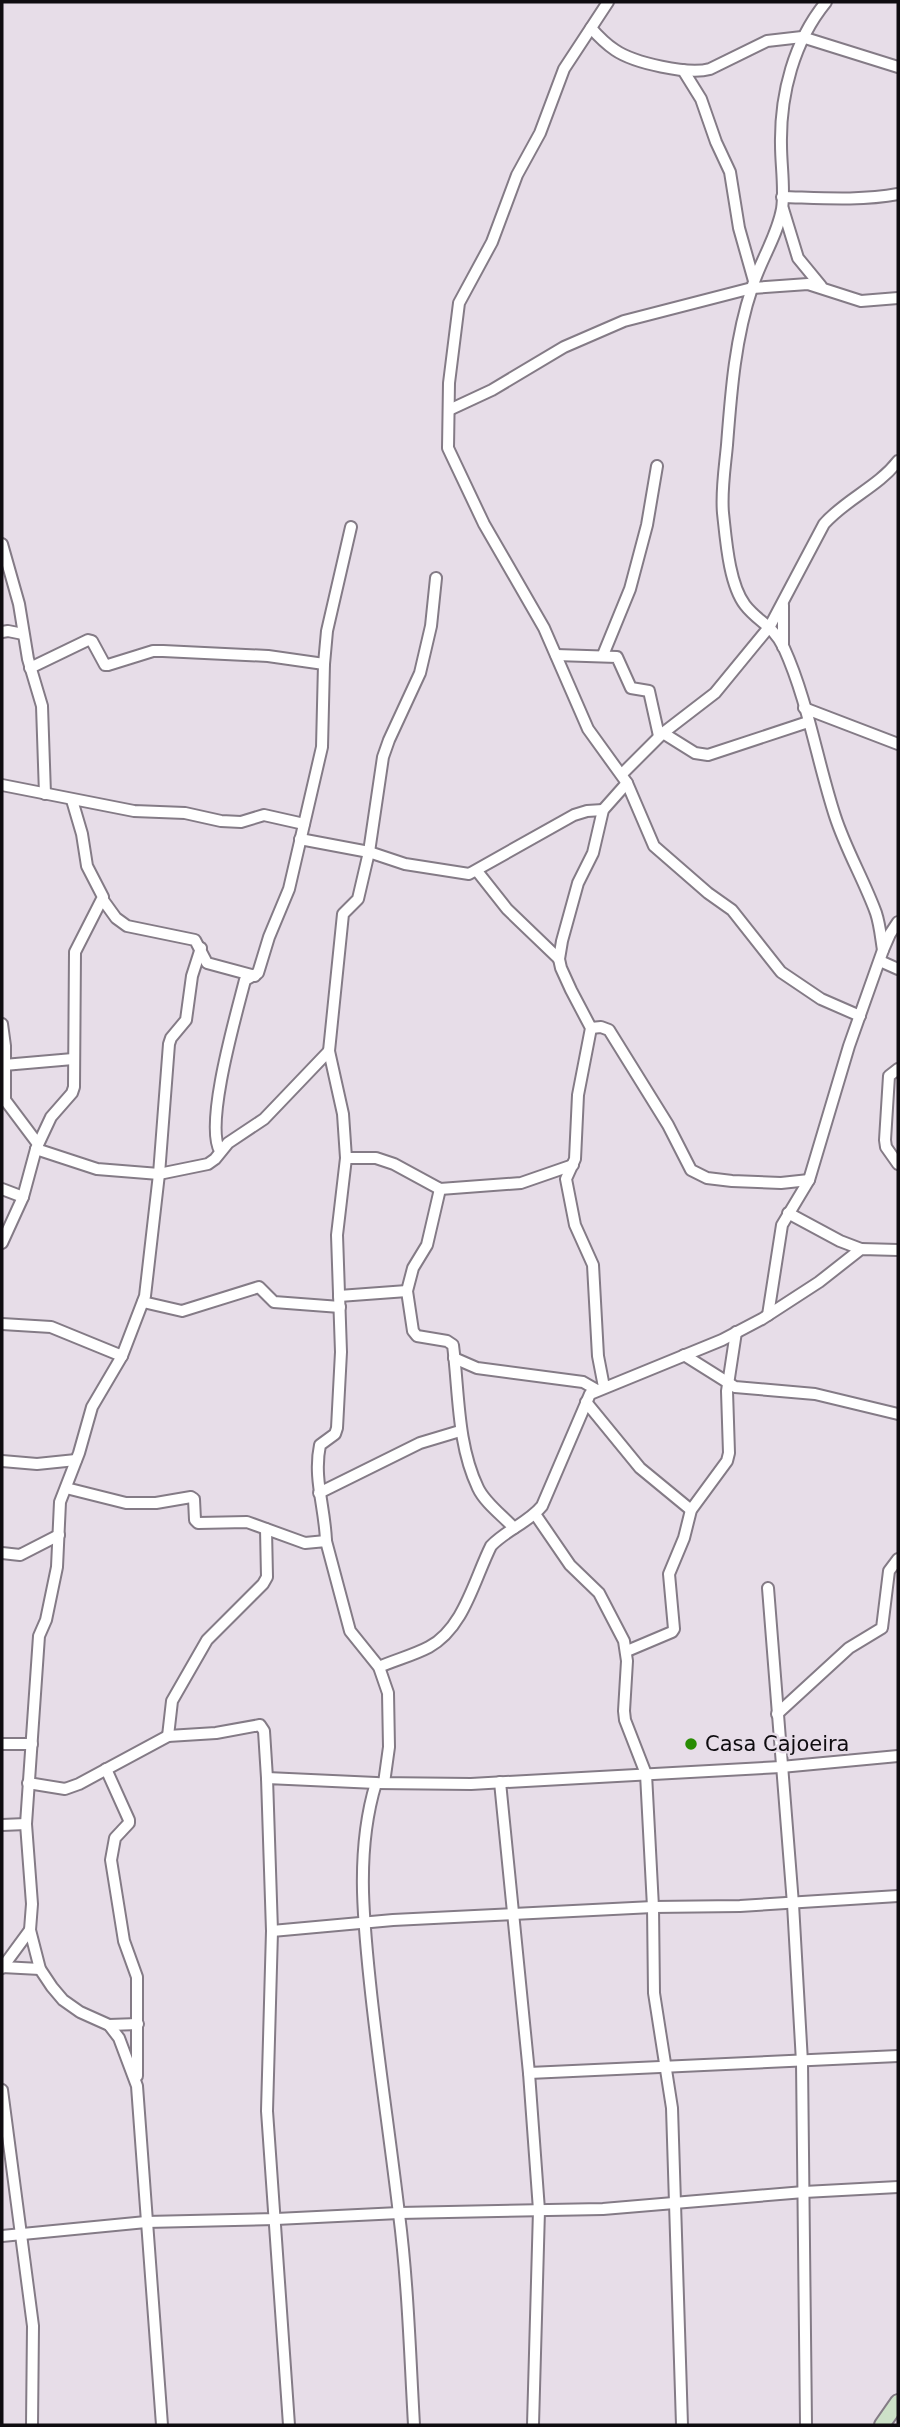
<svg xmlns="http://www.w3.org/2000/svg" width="900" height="2427" viewBox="0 0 900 2427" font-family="'DejaVu Sans',sans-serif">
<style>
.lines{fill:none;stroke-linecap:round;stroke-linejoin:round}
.street-casing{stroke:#847b86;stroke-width:14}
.secondary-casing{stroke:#847b86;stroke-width:18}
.street{stroke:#fff;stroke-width:10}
.secondary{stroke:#cde1c8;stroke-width:14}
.poi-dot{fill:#298c03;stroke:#e7dde8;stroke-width:2.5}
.labels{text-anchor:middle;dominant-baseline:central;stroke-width:5;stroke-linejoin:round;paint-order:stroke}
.poi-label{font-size:21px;fill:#0f0c10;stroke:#e7dde8;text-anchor:start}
</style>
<rect width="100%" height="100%" fill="#e7dde8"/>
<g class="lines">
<g class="street-casing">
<g id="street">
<polyline points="608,2 564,69 540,133 517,175 492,242 459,303 449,383 448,448 484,524 544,628 588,729 627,783 654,846 708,893 732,910 781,972 821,999 860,1016"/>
<path d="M 826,2 C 794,41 780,94 781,145 C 781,166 785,189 782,209 C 777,237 760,261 752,288 C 735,338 731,393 727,445 C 725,467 721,491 723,513 C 726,540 729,584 745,605 C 758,622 773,625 784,648 C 808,701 817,761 835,816 C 846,850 864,880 876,913 C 880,925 881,938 883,950"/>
<path d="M 591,28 C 598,36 606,44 615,50 C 634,63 688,75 710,69 L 767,41 L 802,37 L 898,67"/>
<polyline points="683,70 701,99 716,142 730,172 739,228 754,281"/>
<path d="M 782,197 C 821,198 860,201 898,194"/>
<polyline points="783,209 798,258 821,286"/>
<polyline points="449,410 492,390 564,347 624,321 752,288 808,284 861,301 898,298"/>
<polyline points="2,544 19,604 28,659 42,706 45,794"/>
<polyline points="2,632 8,631 23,634"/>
<polyline points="783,647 783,605"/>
<polyline points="556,655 617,657 631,688 649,691 659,736"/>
<polyline points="603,655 630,589 647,525 657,466"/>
<polyline points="30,668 88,640 92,641 105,665 108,665 153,651 163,651 268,656 324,664"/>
<polyline points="804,708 898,744"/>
<polyline points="663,733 695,753 708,755 808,722"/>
<path d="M 622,774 L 663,733 L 715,693 L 770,626 L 824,524 C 846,499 878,487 898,461"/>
<polyline points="2,785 134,811 185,813 221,821 241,822 264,815 304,824"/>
<polyline points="300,839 369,852 405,864 469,874 574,815 587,811 603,810"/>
<polyline points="477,871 507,909 559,959"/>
<polyline points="103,900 116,918 127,926 195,940 207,963 255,976"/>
<polyline points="880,961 898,969"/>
<polyline points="2,1024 5,1046 5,1100 38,1144"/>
<polyline points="591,1028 601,1027 609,1030 668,1125 691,1170 707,1178 732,1181 781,1183 809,1180"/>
<polyline points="4,1065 73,1059"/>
<polyline points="898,1069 889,1076 885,1140 886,1147 898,1164"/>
<polyline points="36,1149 97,1169 159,1174 208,1164 215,1159 228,1143 264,1119 329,1051"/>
<path d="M 220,1151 C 204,1124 237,1012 245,980 L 258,973 L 269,937 L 289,889 L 322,747 L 324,664 L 327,631 L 351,527"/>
<polyline points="346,1158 376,1158 394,1164 440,1189 521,1183 573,1165"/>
<polyline points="2,1189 23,1197"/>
<path d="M 440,1189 L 427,1245 L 413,1268 L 407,1291 L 413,1331 L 417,1336 L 447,1341 L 453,1345 C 459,1393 457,1444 478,1488 C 485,1503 503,1516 514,1528"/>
<polyline points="788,1213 840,1241 861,1249"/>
<polyline points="2,1243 23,1197 36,1149 51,1117 72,1093 74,1087 75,952 103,897 87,866 82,834 72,800"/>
<polyline points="339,1296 407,1291"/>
<polyline points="143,1302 182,1311 259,1287 274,1302 340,1307"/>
<polyline points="768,1315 782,1225 809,1180 849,1046 883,950 890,934 898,922"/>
<polyline points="2,1324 51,1327 122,1356"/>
<polyline points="684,1355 735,1387 815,1394 898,1414"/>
<polyline points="454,1358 477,1368 583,1382 597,1390"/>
<polyline points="604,1387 598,1356 593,1265 575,1225 566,1179 575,1159 578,1095 591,1028 571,990 561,968 559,959 562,941 578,883 593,853 603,810 627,783"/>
<polyline points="586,1402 640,1468 691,1510"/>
<polyline points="2,1461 37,1464 76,1460"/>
<polyline points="66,1488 126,1503 156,1503 191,1497 194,1499 195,1520 198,1523 247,1522 305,1543 326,1541 350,1631 379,1667 388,1693 389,1747 384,1783"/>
<polyline points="319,1493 420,1443 460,1431"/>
<polyline points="535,1514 570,1565 599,1593 624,1641 627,1661 624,1711 625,1720 646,1774 653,1907 654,1993 672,2108 682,2425"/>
<path d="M 326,1541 C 325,1508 313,1478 320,1445 L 335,1434 L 337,1428 L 341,1352 L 337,1235 L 346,1158 L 343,1114 L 329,1051 L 343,914 L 358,899 L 369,852 L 383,757 L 389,740 L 420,673 L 431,626 L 436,578"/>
<polyline points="2,1553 20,1555 59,1535"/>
<polyline points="768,1588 793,1904 802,2062 806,2425"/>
<polyline points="627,1651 672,1632 674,1629 669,1574 684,1538 691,1510 727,1461 729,1453 727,1391 736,1332"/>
<path d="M 379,1667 C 395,1660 414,1655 429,1647 C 464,1628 474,1580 491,1546 C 506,1530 528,1523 542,1506 L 590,1394 L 722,1340 L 762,1319 L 819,1282 L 861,1249 L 898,1250"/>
<polyline points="777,1714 849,1648 882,1628 889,1571 898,1559"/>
<polyline points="168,1736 172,1701 207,1640 263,1584 267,1577 266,1529"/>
<polyline points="2,1744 32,1744"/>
<polyline points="106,1769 129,1820 129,1823 115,1838 111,1860 124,1941 137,1977 137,2076"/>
<polyline points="500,1782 529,2073 539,2210 533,2425"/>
<polyline points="28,1783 65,1789 79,1784 168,1736 216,1733 260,1725 264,1731 267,1778"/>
<path d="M 376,1783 C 356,1848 363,1917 370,1983 C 378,2060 390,2137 399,2214 C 408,2284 410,2355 414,2425"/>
<polyline points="2,1825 26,1824"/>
<polyline points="272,1931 393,1920 653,1907 740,1906 898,1896"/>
<polyline points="2,1967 40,1969"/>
<polyline points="2,1968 30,1930"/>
<polyline points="109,2025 138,2024"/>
<polyline points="529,2073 898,2056"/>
<polyline points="2,2090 33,2326 32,2425"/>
<polyline points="2,2236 146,2222 276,2219 399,2213 603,2209 804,2192 898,2187"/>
<polyline points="162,2425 137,2086 119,2038 109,2025 80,2012 63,2000 52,1987 40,1969 30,1930 32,1904 26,1824 39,1636 46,1620 57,1567 60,1502 79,1453 92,1407 122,1356 145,1296 159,1174 169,1044 171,1038 186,1020 192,976 201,948"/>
<polyline points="289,2425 267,2111 272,1931 267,1778 376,1783 471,1784 781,1767 898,1756"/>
</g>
</g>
<g class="secondary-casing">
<polyline id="secondary" points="882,2425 898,2402"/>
</g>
<use href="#street" class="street"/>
<use href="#secondary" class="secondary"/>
</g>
<circle class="poi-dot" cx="691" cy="1744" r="7"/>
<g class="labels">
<g class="poi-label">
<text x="705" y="1744">Casa Cajoeira</text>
</g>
</g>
<rect width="900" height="2427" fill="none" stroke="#0f0c10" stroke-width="7"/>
</svg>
